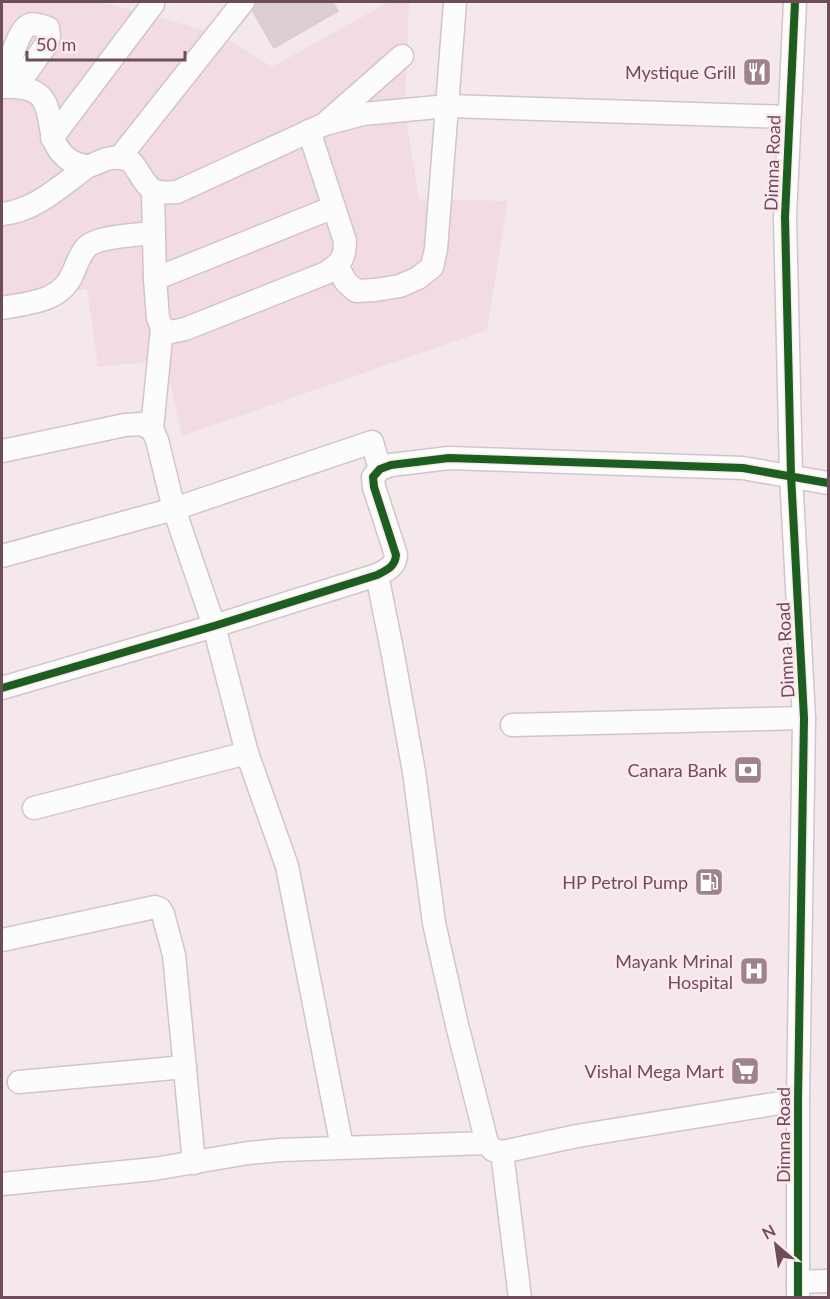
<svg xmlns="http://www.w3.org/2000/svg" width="830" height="1299" viewBox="0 0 830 1299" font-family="Lato,sans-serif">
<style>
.residential{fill:#f2dce1}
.building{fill:#ddced3;stroke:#dccbd1;stroke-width:1.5}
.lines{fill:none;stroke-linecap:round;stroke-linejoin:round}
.minor-casing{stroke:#d3c4c9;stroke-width:25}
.minor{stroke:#fdfcfc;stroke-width:22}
.cycleway-casing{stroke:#fde9ed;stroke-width:11}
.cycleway{stroke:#1b5e20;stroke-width:8}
.labels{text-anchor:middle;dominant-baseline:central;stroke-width:5;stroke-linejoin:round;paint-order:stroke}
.poi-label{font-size:18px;fill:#6f4c5b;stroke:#fde9ed;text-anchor:end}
.street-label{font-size:18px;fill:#6f4c5b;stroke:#fde9ed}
</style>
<rect width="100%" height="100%" fill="#f4e8ea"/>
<polygon class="residential" points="2,2 102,2 219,34 272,67 389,2 409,2 405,112 419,199 508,201 487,330 182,436 165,360 98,367 87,289 2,302"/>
<polygon class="building" points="251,2 333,2 338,11 274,48 248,3"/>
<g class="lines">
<g class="minor-casing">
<g id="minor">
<polyline points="795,2 785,217 791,475 804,718 798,1100 798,1298"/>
<path d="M 2,87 C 74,84 31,136 71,161 C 75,163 84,167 88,166 C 91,166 94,164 97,163 C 107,158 117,155 128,160 C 132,162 135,166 137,170 C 150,190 151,194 177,192 L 325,124 L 363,114 L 448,106 L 789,117"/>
<path d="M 3,87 C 7,74 17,29 29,25 C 35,23 42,26 48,28 L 49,36 L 46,45 L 16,87"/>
<polyline points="328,121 402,56"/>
<polyline points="52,138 153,4"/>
<polyline points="120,157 243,2"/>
<path d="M 153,191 L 155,279 L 158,318 L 162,328 L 171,332 L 185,329 L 326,273 C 341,263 345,259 345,241 L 309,131"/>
<path d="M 2,214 C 35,211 62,185 88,166"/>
<polyline points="337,266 346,282 356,291 375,290 400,286 418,278 432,267 436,249 455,2"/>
<polyline points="155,279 334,207"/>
<path d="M 2,308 C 29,303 61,302 73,273 C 77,264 81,251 89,245 C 102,236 137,235 153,233"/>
<polyline points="152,429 162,328"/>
<polyline points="2,451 125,425 141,424 152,429 157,440 174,509 214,626 247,753 287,866 342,1147"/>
<polyline points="2,556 174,509 372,442 380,469"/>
<polyline points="377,575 393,655 414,772 434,923 457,1025 487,1143 493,1150 502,1152 577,1136 798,1100"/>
<path d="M 2,688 L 214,626 L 377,575 C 387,570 395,567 396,555 L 374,487 L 373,477 L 380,469 L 391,465 L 449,458 L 743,468 L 828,483"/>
<polyline points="512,725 804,718"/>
<polyline points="34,808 247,753"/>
<polyline points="2,940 155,907 160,909 163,914 174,955 194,1163"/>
<polyline points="19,1082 185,1067"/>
<polyline points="502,1152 520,1298"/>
<polyline points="2,1184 154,1169 248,1153 280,1150 487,1143"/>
<polyline points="798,1282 828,1281"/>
</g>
</g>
<use href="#minor" class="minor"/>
<g class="cycleway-casing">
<g id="cycleway">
<polyline points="795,2 785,217 791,475 804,718 798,1100 798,1298"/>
<path d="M 2,688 L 214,626 L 377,575 C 387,570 395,567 396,555 L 374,487 L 373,477 L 380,469 L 391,465 L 449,458 L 743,468 L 828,483"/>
</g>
</g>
<use href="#cycleway" class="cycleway"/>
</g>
<defs>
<g id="restaurant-square" transform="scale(1.5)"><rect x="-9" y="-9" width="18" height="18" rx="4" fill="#9e838d" stroke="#fde9ed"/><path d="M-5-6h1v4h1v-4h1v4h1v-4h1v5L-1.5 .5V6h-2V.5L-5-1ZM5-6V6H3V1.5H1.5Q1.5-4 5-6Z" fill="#fff"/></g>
<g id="bank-square" transform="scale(1.5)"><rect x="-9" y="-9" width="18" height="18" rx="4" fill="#9e838d" stroke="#fde9ed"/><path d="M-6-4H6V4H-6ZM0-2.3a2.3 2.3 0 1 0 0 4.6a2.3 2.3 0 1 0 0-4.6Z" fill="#fff"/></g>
<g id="fuel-square" transform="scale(1.5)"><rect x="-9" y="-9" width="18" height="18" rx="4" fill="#9e838d" stroke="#fde9ed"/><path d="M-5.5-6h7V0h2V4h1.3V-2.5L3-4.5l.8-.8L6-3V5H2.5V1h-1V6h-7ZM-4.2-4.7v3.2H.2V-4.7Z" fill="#fff"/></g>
<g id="hospital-square" transform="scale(1.5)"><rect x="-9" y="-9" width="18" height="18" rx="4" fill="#9e838d" stroke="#fde9ed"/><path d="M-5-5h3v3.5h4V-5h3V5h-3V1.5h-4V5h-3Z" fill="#fff"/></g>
<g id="supermarket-square" transform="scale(1.5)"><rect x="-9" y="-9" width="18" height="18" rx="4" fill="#9e838d" stroke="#fde9ed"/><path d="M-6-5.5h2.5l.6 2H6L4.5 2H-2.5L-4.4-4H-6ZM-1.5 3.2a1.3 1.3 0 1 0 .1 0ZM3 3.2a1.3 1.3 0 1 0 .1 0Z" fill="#fff"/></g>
</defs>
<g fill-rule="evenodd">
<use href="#restaurant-square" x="757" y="72"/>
<use href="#bank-square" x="748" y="770"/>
<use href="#fuel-square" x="709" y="882"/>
<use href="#hospital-square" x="754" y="971"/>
<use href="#supermarket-square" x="745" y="1071"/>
</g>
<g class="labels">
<g class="poi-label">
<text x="736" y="72">Mystique Grill</text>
<text x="727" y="770">Canara Bank</text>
<text x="688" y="882">HP Petrol Pump</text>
<text x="733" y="961">Mayank Mrinal<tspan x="733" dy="21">Hospital</tspan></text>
<text x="724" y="1071">Vishal Mega Mart</text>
</g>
<g class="street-label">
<text transform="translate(772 163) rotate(-88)">Dimna Road</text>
<text transform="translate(785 650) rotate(-93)">Dimna Road</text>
<text transform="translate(783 1135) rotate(-90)">Dimna Road</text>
</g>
</g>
<rect width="830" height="1299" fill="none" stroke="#6f4c5b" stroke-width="6"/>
<g transform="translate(776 1245) rotate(331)" stroke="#fde9ed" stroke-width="4.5" paint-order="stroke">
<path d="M0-4.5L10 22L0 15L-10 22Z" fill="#6f4c5b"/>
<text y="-9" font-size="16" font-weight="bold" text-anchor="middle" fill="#6f4c5b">N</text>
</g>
<path d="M27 51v9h158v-9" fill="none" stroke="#6f4c5b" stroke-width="3"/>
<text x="36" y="51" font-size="18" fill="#6f4c5b" stroke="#fde9ed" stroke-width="4.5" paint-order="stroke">50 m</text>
</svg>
